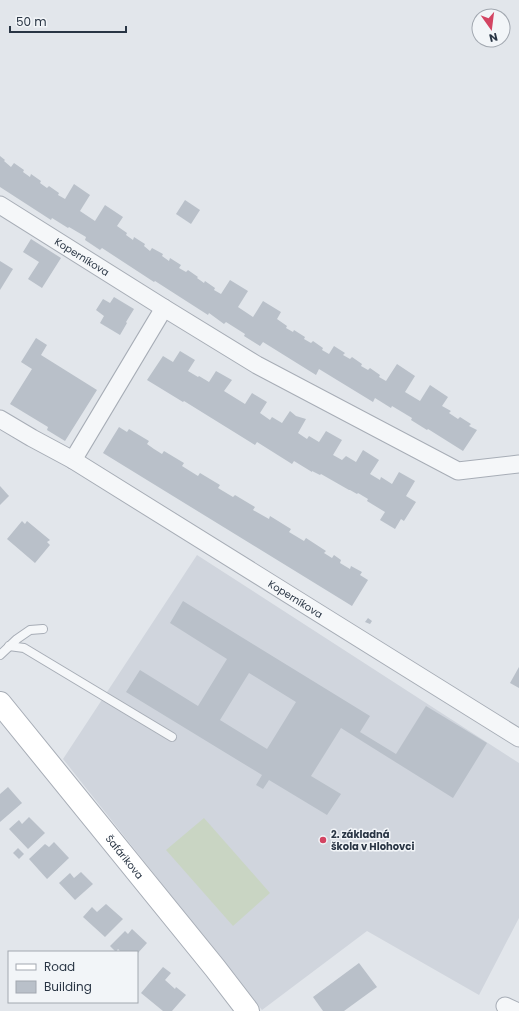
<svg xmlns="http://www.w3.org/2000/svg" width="519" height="1011" viewBox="0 0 519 1011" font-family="Poppins,sans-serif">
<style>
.built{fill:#d0d5dd}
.garden{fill:#c9d5c3}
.building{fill:#b9c0c9;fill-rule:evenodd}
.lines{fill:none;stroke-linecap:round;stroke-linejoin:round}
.service-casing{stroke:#a7adb6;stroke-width:10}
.minor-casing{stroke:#a7adb6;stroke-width:19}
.secondary-casing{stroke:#a7adb6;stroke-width:24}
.service{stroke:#f5f7f9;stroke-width:8}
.minor{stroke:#f5f7f9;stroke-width:17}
.secondary{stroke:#fff;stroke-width:22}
.poi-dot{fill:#d34462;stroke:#f2f5f8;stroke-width:1.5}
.labels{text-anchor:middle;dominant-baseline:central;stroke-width:3;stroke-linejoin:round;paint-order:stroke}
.street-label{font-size:10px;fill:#293544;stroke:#f2f5f8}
.poi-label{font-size:10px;font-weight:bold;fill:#293544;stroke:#f2f5f8;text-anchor:start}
</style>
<rect width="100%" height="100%" fill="#e2e6eb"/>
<polygon class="built" points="197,555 519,763 519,918 479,995 367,931 262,1010 63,759"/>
<polygon class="garden" points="204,818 270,893 233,926 166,850"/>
<g class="building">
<polygon points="0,156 5,160 4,161 11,167 14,163 24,170 23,172 30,177 31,174 41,181 40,183 47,188 49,186 59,193 58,195 65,199 74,184 90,195 80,211 95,221 105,205 123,217 117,226 127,233 126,235 133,240 134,237 145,244 144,246 150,251 152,248 163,254 162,256 169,261 170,258 181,265 179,268 186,272 188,270 198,277 197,278 204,283 205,281 215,288 214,290 221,294 230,280 248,291 238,307 253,317 263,301 281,312 277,319 287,326 286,328 293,332 294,330 305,337 304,339 311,343 313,341 323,348 322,350 329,354 334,346 345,353 343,355 350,359 352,357 362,364 361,366 368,370 370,368 380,375 379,377 386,381 397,364 415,376 405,392 420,401 430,385 448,397 442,406 451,411 449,413 458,419 460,417 471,424 469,426 477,430 463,451 428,429 427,430 411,420 412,418 392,406 391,408 375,398 373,402 319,369 316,375 263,342 260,346 244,336 245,334 226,322 224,324 209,313 208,315 155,281 154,282 102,248 100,250 85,240 86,237 69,227 68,228 52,218 51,220 0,187"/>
<polygon points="185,200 200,210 191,224 176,214"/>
<polygon points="31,239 61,258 42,288 28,279 39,262 23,252"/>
<polygon points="0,261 13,269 0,290"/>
<polygon points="114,297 134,309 126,322 127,323 120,335 100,323 104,316 96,310 103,299 110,303"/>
<polygon points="36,338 47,345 41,355 97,390 65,441 47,430 48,427 10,404 32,369 21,362"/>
<polygon points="180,351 195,360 188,371 198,377 199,376 209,382 216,371 232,380 224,391 245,404 252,393 267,402 260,413 270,420 272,417 282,423 290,411 296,416 306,419 298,433 307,439 309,436 319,442 326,431 342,440 333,455 342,460 346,456 356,462 363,450 379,460 370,474 380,480 381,477 392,484 399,472 415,481 406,496 416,502 404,521 401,519 395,529 380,520 385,512 367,501 368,499 358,493 357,494 350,490 349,490 321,474 320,475 312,471 312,472 294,461 292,464 257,442 255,445 184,401 183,402 147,380 163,356 173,362"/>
<polygon points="119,427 127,432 129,429 149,441 147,444 154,449 162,454 164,451 184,463 182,466 198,476 200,473 220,485 218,488 233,497 235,495 255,507 253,510 269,519 270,516 291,529 289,532 304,541 306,538 326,551 324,553 332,558 334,555 341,560 340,563 350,569 351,566 362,572 360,575 368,580 352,606 103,453"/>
<polygon points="0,486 9,496 0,505"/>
<polygon points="22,521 25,524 27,521 50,540 47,542 50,545 35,563 7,539"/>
<path d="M 183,601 L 370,716 L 360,732 L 396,754 L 426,706 L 487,743 L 453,798 L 341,728 L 311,776 L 341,794 L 327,815 L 269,780 L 263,789 L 256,785 L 262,775 L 126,692 L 140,670 L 198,706 L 227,659 L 170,623 ZM 249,673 L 296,702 L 267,749 L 220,720 Z"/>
<polygon points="368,618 372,621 370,624 365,622"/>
<polygon points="519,667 519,688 510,683"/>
<polygon points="8,787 22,803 0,822 0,794"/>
<polygon points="29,817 45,833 28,849 9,829 19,820 22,824"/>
<polygon points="54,842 69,858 47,879 29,859 45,844 49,847"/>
<polygon points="18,848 24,854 19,859 13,853"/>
<polygon points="81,872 93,884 75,900 59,883 70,873 74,878"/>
<polygon points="106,904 123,919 105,937 83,917 92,907 97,912"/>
<polygon points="132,929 147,943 137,954 137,952 121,952 118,949 116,952 110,946 125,931 128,934"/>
<polygon points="359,963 377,987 344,1011 323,1011 313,997"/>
<polygon points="163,967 171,973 165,980 175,989 176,987 186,995 172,1011 163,1011 141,993"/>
</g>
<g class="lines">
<g class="service-casing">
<g id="service">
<polyline points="9,646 24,648 172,737"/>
<polyline points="0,655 17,639 30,630 43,629"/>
</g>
</g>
<g class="minor-casing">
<g id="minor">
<path id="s1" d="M 0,205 L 164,308 L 257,365 L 458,471 L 519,464"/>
<path id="s2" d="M 0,419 L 32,438 L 73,460 L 519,738"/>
<polyline points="73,460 164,308"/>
<polyline points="505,1006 516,1011"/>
</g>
</g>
<g class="secondary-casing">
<g id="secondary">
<path id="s3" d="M 0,703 L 215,968 L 248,1011"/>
</g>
</g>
<use href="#service" class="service"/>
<use href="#minor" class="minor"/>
<use href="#secondary" class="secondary"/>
</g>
<circle class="poi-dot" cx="323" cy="840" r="4"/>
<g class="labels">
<g class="street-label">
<text stroke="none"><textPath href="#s1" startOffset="97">Koperníkova</textPath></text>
<text stroke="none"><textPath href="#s2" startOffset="346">Koperníkova</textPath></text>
<text stroke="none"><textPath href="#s3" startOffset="198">Šafárikova</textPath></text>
</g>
<g class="poi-label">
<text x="331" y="834">2. základná<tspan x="331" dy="12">škola v Hlohovci</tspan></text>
</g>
</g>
<rect x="8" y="951" width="130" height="52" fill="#f2f5f8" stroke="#a2a8b0"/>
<rect x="16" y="964" width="20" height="6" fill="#ffffff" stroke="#a2a8b0"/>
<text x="44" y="971" font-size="12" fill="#293544">Road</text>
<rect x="16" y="981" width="20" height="12" fill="#b9c0c9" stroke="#a2a8b0"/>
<text x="44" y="991" font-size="12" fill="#293544">Building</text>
<g transform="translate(491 28) rotate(166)"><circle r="19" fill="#f2f5f8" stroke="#a2a8b0"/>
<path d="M0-3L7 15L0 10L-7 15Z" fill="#d34462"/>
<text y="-6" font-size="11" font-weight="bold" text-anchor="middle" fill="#293544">N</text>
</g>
<path d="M10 26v6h116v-6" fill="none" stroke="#293544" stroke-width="2"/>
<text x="16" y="26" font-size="12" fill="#293544" stroke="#f2f5f8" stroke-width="3" paint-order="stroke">50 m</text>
</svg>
